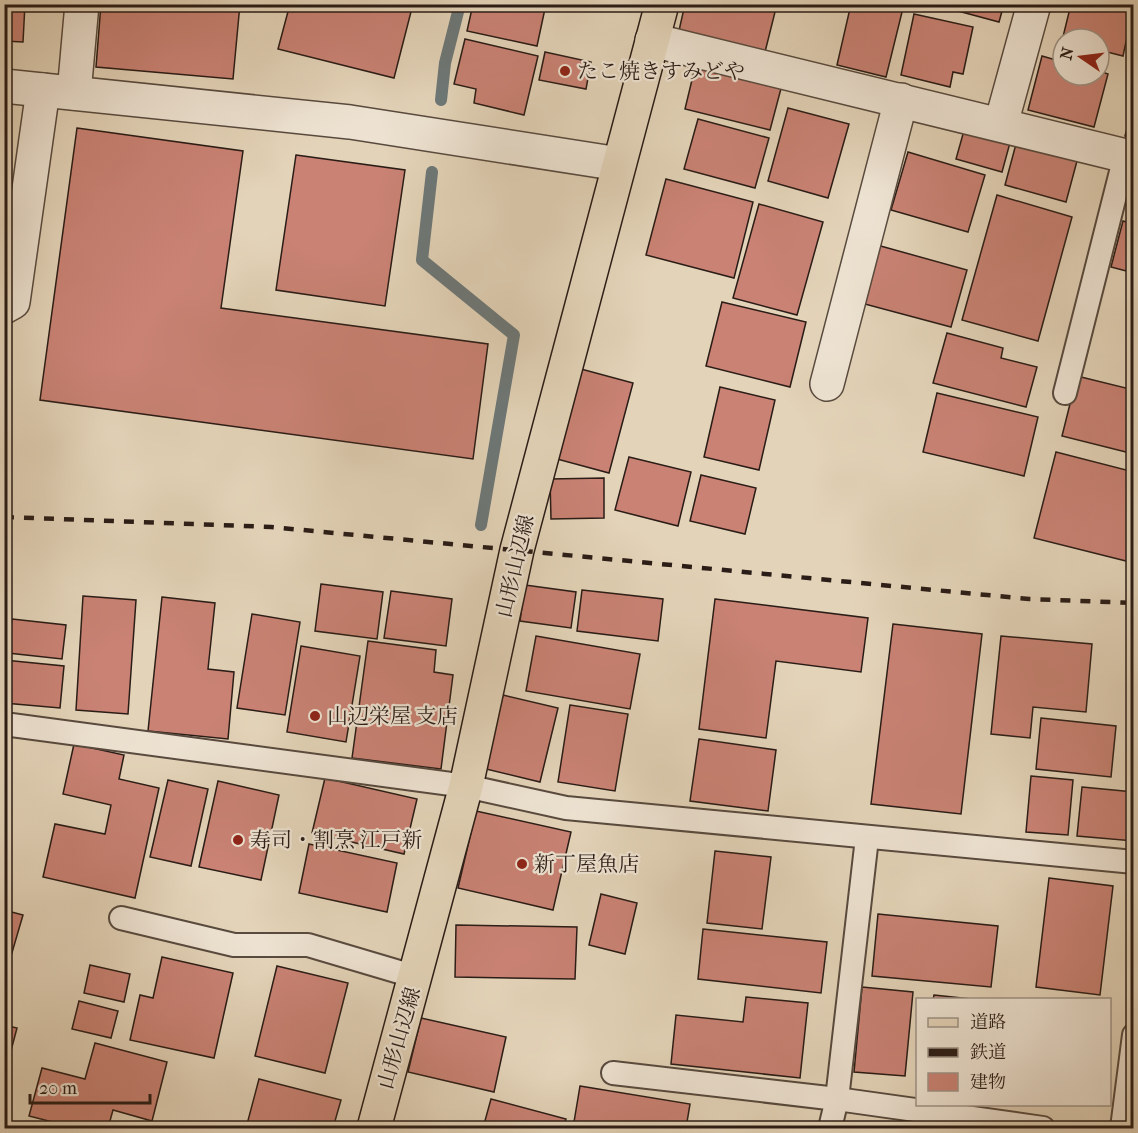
<svg xmlns="http://www.w3.org/2000/svg" width="1138" height="1133" viewBox="0 0 1138 1133" font-family="'IM FELL French Canon','Noto Serif JP',serif">
<style>
.lines{fill:none;stroke-linecap:round;stroke-linejoin:round}
.stream{stroke:#6d7878;stroke-width:12}
.building{fill:#c98274;stroke:#2a1c16;stroke-width:1.5}
.lane-casing{stroke:#584a3e;stroke-width:26}
.street-casing{stroke:#584a3e;stroke-width:36}
.primary-casing{stroke:#2a1c16;stroke-width:36}
.lane{stroke:#ede2d1;stroke-width:22}
.street{stroke:#ede2d1;stroke-width:33}
.primary{stroke:#e3d3b8;stroke-width:33}
.rail{stroke:#2a1c16;stroke-width:4.5;stroke-dasharray:10 10;stroke-linecap:butt}
.poi-dot{fill:#8f2418;stroke:#ede2d1;stroke-width:2}
.labels{text-anchor:middle;dominant-baseline:central;stroke-width:4.5;stroke-linejoin:round;paint-order:stroke}
.poi-label{font-size:21px;fill:#2a1c16;stroke:#ede2d1;text-anchor:start}
.street-label{font-size:21px;fill:#2a1c16;stroke:#ede2d1}
</style>
<rect width="100%" height="100%" fill="#e3d3b8"/>
<filter id="stains"><feTurbulence type="fractalNoise" baseFrequency=".00333" numOctaves="4"/><feColorMatrix values="0 0 0 0 .2 0 0 0 0 .09 0 0 0 0 .02 0 0 0 .5 -.17"/></filter>
<radialGradient id="worn" r=".72"><stop offset=".6" stop-color="#630" stop-opacity="0"/><stop offset="1" stop-color="#630" stop-opacity=".3"/></radialGradient>
<g class="lines">
<g class="stream">
<polyline points="441,100 445,63 460,4"/>
<polyline points="432,172 422,260 514,335 481,525"/>
</g>
</g>
<g class="building">
<polygon points="4,4 25,4 23,42 4,41"/>
<polygon points="101,4 240,4 233,79 96,67"/>
<polygon points="290,4 413,4 394,78 278,49"/>
<polygon points="473,4 546,4 537,46 467,31"/>
<polygon points="685,4 764,4 776,8 764,56 678,35"/>
<polygon points="851,4 886,4 903,8 886,77 837,65"/>
<polygon points="932,4 1004,4 999,22"/>
<polygon points="1071,4 1134,4 1123,56 1099,50 1099,39 1062,41"/>
<polygon points="914,14 973,27 963,74 953,72 950,87 901,75"/>
<polygon points="465,39 538,56 524,115 474,103 476,89 454,84"/>
<polygon points="545,52 591,62 586,89 539,80"/>
<polygon points="1042,56 1063,62 1063,75 1099,75 1099,71 1108,74 1094,127 1028,110"/>
<polygon points="697,59 783,81 770,130 685,109"/>
<polygon points="1134,102 1134,139 1125,136"/>
<polygon points="788,108 849,124 828,198 768,181"/>
<polygon points="698,119 769,138 755,188 684,169"/>
<polygon points="965,127 1011,139 1002,172 956,159"/>
<polygon points="77,128 243,151 221,308 488,344 473,459 40,400"/>
<polygon points="1016,144 1077,161 1066,202 1005,185"/>
<polygon points="908,152 985,175 968,232 891,210"/>
<polygon points="296,155 405,170 385,306 276,290"/>
<polygon points="666,179 753,202 734,278 646,255"/>
<polygon points="997,195 1072,217 1038,341 962,320"/>
<polygon points="759,204 823,222 797,315 733,298"/>
<polygon points="1123,221 1134,224 1134,273 1111,267"/>
<polygon points="877,245 967,270 951,327 861,303"/>
<polygon points="722,302 806,322 790,387 706,366"/>
<polygon points="947,333 1003,348 1001,358 1037,367 1026,407 933,383"/>
<polygon points="581,369 633,383 609,473 557,459"/>
<polygon points="1077,376 1134,390 1134,454 1062,436"/>
<polygon points="720,387 775,400 759,470 704,457"/>
<polygon points="937,393 1038,417 1024,476 923,452"/>
<polygon points="1056,452 1134,472 1134,563 1034,538"/>
<polygon points="629,457 691,472 678,526 615,510"/>
<polygon points="701,475 756,488 745,534 690,521"/>
<polygon points="604,478 604,518 551,519 550,479"/>
<polygon points="321,584 383,592 377,639 315,631"/>
<polygon points="525,585 576,592 571,628 520,621"/>
<polygon points="582,590 663,599 658,641 577,631"/>
<polygon points="391,591 452,599 446,646 384,638"/>
<polygon points="83,596 136,600 128,714 76,710"/>
<polygon points="162,597 215,603 208,669 234,672 228,739 148,731"/>
<polygon points="715,599 868,618 861,672 776,661 766,738 699,729"/>
<polygon points="252,614 300,622 285,715 237,708"/>
<polygon points="12,619 66,625 62,659 8,653"/>
<polygon points="893,624 982,634 961,814 871,804"/>
<polygon points="536,636 640,654 630,709 526,691"/>
<polygon points="1001,636 1092,644 1086,712 1033,707 1030,738 991,734"/>
<polygon points="368,641 436,650 434,672 453,675 441,769 352,758"/>
<polygon points="301,646 360,656 346,742 287,732"/>
<polygon points="4,660 64,666 60,708 4,703"/>
<polygon points="503,695 558,708 540,782 486,769"/>
<polygon points="570,705 628,714 615,791 558,782"/>
<polygon points="1041,718 1116,726 1111,777 1036,769"/>
<polygon points="699,739 776,750 768,811 690,801"/>
<polygon points="74,744 124,755 119,779 159,788 135,898 43,877 55,824 105,834 111,805 63,794"/>
<polygon points="1031,776 1073,780 1068,835 1026,832"/>
<polygon points="325,778 417,799 404,854 312,833"/>
<polygon points="168,780 208,789 191,866 150,857"/>
<polygon points="218,781 279,795 261,880 199,867"/>
<polygon points="1082,787 1134,792 1134,841 1077,836"/>
<polygon points="476,811 571,832 553,910 458,888"/>
<polygon points="309,844 397,863 387,912 299,893"/>
<polygon points="715,851 771,857 762,929 707,923"/>
<polygon points="1049,878 1113,886 1100,995 1036,987"/>
<polygon points="601,894 637,903 625,954 589,945"/>
<polygon points="4,910 23,915 4,980"/>
<polygon points="878,914 998,926 991,987 872,976"/>
<polygon points="456,925 577,927 575,979 455,977"/>
<polygon points="703,929 827,942 821,993 698,979"/>
<polygon points="162,957 233,973 214,1058 130,1040 140,995 153,998"/>
<polygon points="90,965 130,974 124,1002 84,993"/>
<polygon points="277,966 348,983 325,1073 255,1056"/>
<polygon points="862,987 913,992 905,1076 854,1072"/>
<polygon points="934,995 981,1000 933,1000"/>
<polygon points="746,997 808,1003 800,1078 671,1064 676,1015 743,1022"/>
<polygon points="79,1001 118,1011 111,1038 72,1029"/>
<polygon points="421,1018 506,1037 494,1092 408,1072"/>
<polygon points="4,1025 17,1028 4,1077"/>
<polygon points="95,1043 167,1062 152,1121 113,1110 108,1128 76,1128 29,1116 42,1068 85,1079"/>
<polygon points="259,1079 341,1100 333,1128 246,1128"/>
<polygon points="580,1086 690,1104 686,1128 573,1128"/>
<polygon points="491,1099 566,1119 563,1128 483,1128"/>
</g>
<g class="lines">
<g class="lane-casing">
<g id="lane">
<polyline points="1065,393 1125,156"/>
<polyline points="4,724 466,786 566,808 1134,862"/>
<polyline points="121,918 234,945 308,945 416,977"/>
<polyline points="613,1073 837,1099 1043,1128"/>
<polyline points="830,1128 837,1099 867,838"/>
<polyline points="1122,1128 1134,1035"/>
</g>
</g>
<g class="street-casing">
<g id="street">
<polyline points="652,40 1134,158"/>
<polyline points="4,86 350,122 619,164"/>
<polyline points="74,93 82,4"/>
<polyline points="1001,124 1034,4"/>
<polyline points="4,307 13,302 43,90"/>
<polyline points="827,384 901,100"/>
</g>
</g>
<g class="primary-casing">
<polyline id="primary" points="374,1128 466,786 517,550 662,4"/>
</g>
<use href="#lane" class="lane"/>
<use href="#street" class="street"/>
<use href="#primary" class="primary"/>
<polyline class="rail" points="4,517 271,527 1029,599 1134,603"/>
</g>
<g class="poi-dot">
<circle cx="565" cy="71" r="6"/>
<circle cx="315" cy="716" r="6"/>
<circle cx="238" cy="840" r="6"/>
<circle cx="522" cy="864" r="6"/>
</g>
<g class="labels">
<g class="poi-label">
<text x="577" y="71">たこ焼きすみどや</text>
<text x="327" y="716">山辺栄屋 支店</text>
<text x="250" y="840">寿司・割烹 江戸新</text>
<text x="534" y="864">新丁屋魚店</text>
</g>
<g class="street-label">
<text transform="translate(515 566) rotate(-77)">山形山辺線</text>
<text transform="translate(399 1038) rotate(-74)">山形山辺線</text>
</g>
</g>
<rect width="1138" height="1133" fill="none" stroke="#e3d3b8" stroke-width="24"/>
<rect x="6" y="6" width="1126" height="1121" fill="none" stroke="#2a1c16" stroke-width="3"/>
<rect x="12" y="12" width="1114" height="1109" fill="none" stroke="#2a1c16" stroke-width="1.5"/>
<rect x="916" y="998" width="195" height="108" fill="#ede2d1" stroke="#9f9386" stroke-width="1.5"/>
<rect x="928" y="1018" width="30" height="9" fill="#e3d3b8" stroke="#9f9386" stroke-width="1.5"/>
<text x="970" y="1028" font-size="18" fill="#2a1c16">道路</text>
<rect x="928" y="1048" width="30" height="9" fill="#2a1c16" stroke="#9f9386" stroke-width="1.5"/>
<text x="970" y="1058" font-size="18" fill="#2a1c16">鉄道</text>
<rect x="928" y="1073" width="30" height="18" fill="#c98274" stroke="#9f9386" stroke-width="1.5"/>
<text x="970" y="1088" font-size="18" fill="#2a1c16">建物</text>
<g transform="translate(1081 57) rotate(284)"><circle r="28" fill="#ede2d1" stroke="#9f9386" stroke-width="1.5"/>
<path d="M0-4.5L10 22L0 15L-10 22Z" fill="#8f2418"/>
<text y="-9" font-size="16" font-weight="bold" text-anchor="middle" fill="#2a1c16">N</text>
</g>
<path d="M30 1094v9h120v-9" fill="none" stroke="#2a1c16" stroke-width="3"/>
<text x="39" y="1094" font-size="18" fill="#2a1c16" stroke="#ede2d1" stroke-width="4.5" paint-order="stroke">20 m</text>
<rect width="100%" height="100%" filter="url(#stains)"/>
<rect width="100%" height="100%" fill="url(#worn)"/>
</svg>
